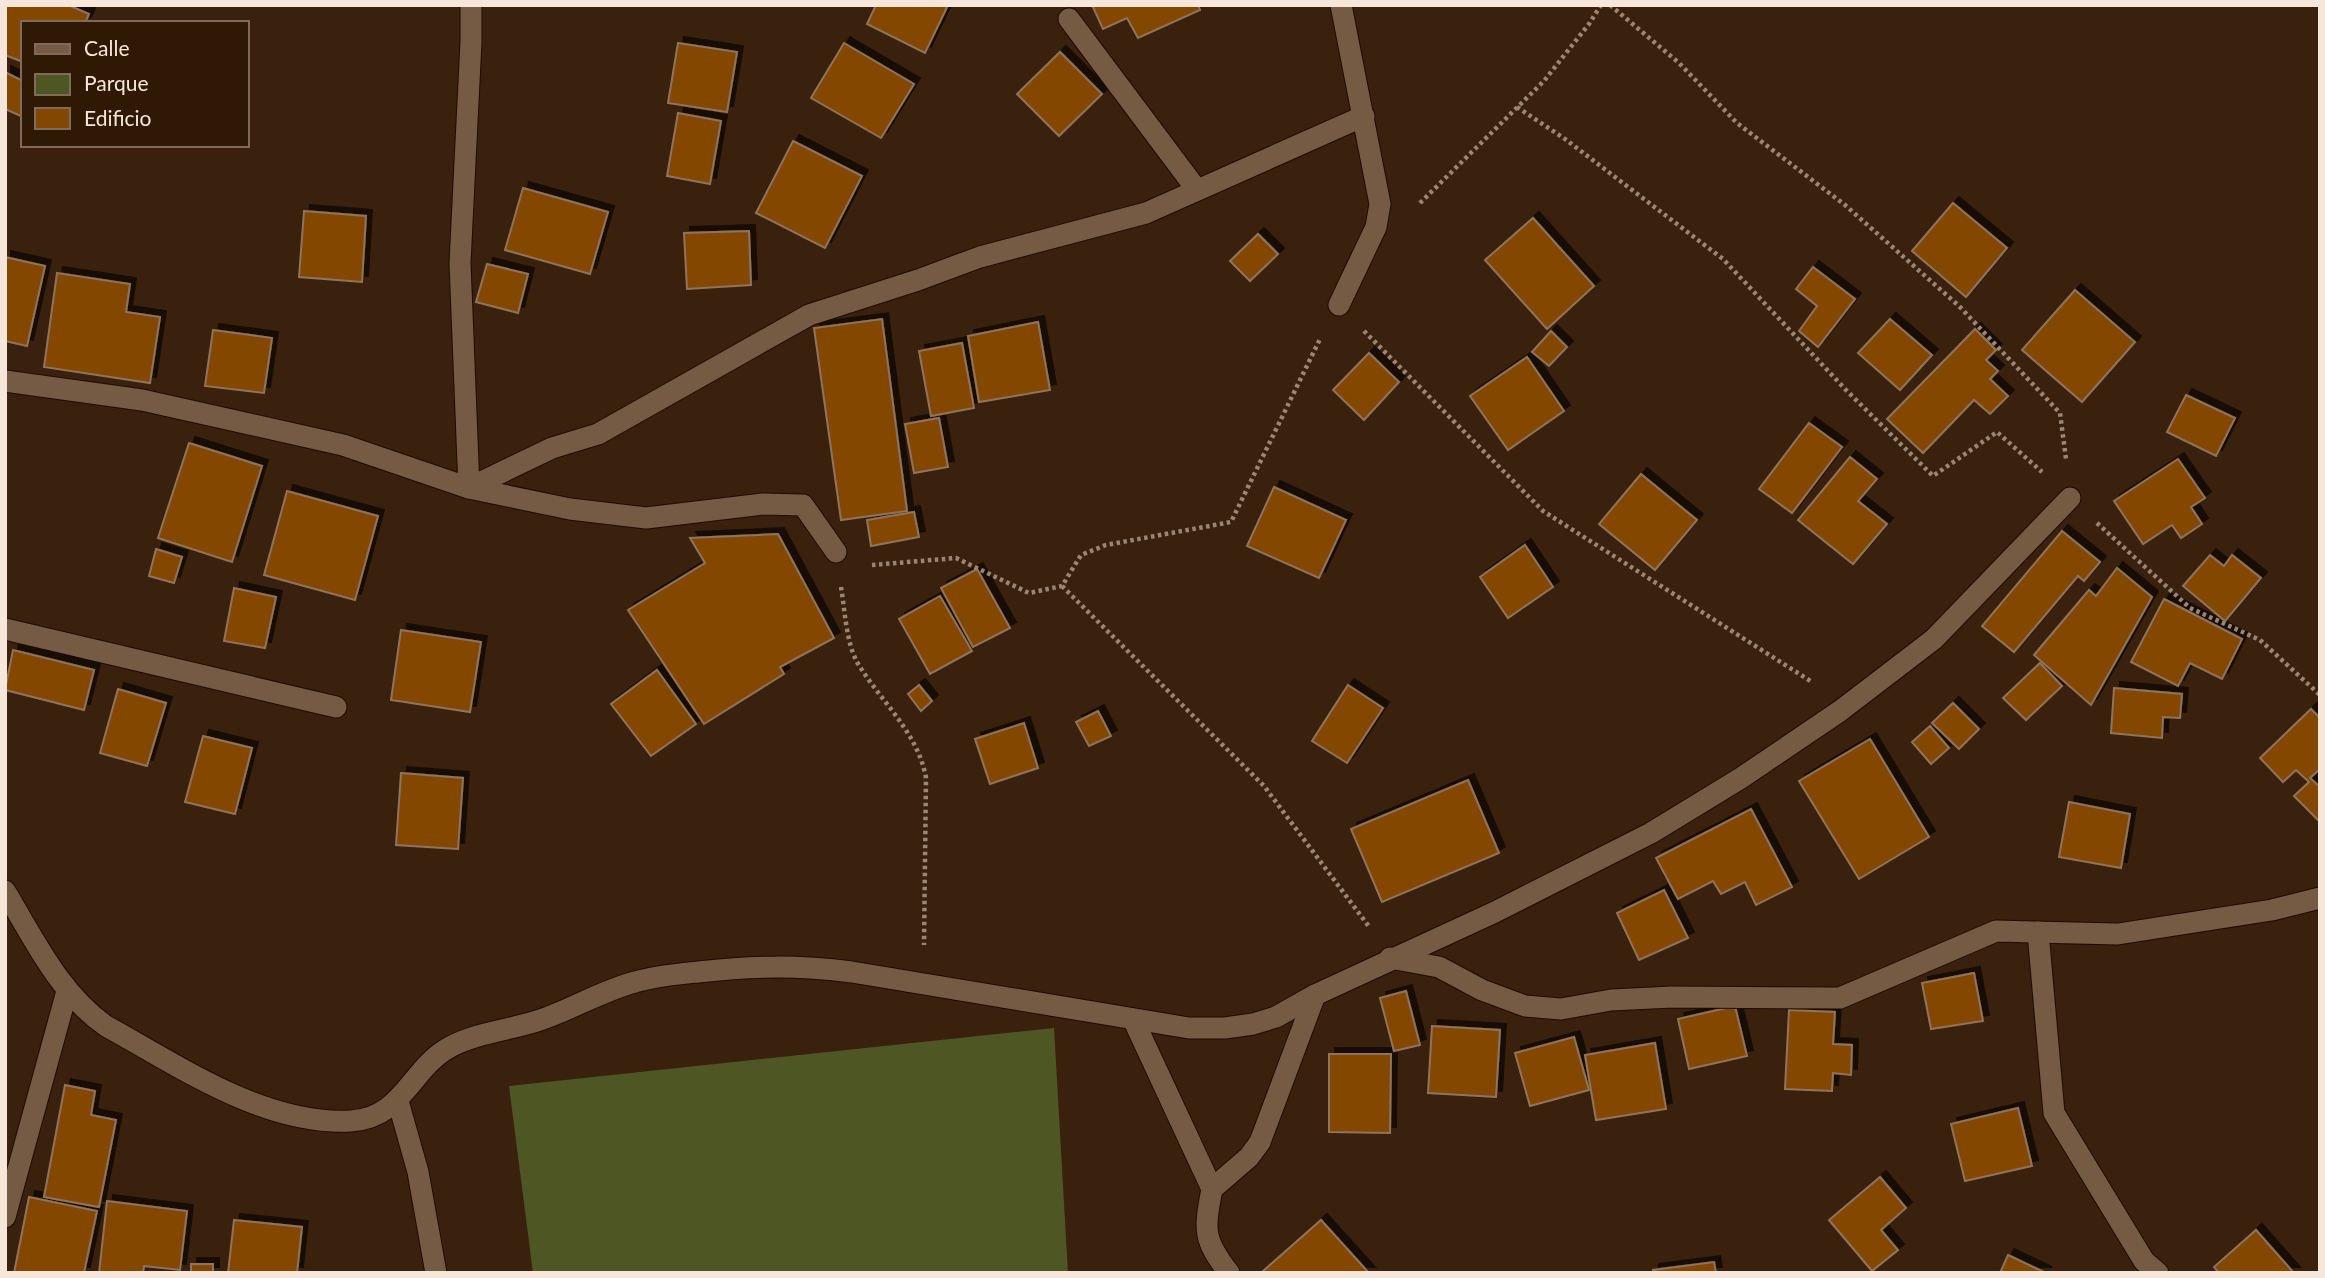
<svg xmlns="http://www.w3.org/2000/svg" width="2325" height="1278" viewBox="0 0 2325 1278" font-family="Lato,sans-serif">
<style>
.green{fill:#4e5624}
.building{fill:#834704;stroke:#90735d;stroke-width:2;filter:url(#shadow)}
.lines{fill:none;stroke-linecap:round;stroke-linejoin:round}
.minor-casing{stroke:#200a00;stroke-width:23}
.path{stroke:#9b8676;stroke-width:4.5;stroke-dasharray:3.5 3.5;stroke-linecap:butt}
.minor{stroke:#755a44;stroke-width:21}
</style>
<defs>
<filter id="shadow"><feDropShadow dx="6" dy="-6" stdDeviation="0" flood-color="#0009"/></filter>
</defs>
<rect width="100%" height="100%" fill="#3a210d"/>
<polygon class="green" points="1054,1028 1068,1273 533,1273 509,1086"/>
<g class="building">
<polygon points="5,5 68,5 89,14 85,23 23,23 23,62 5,55"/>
<polygon points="876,5 948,5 925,53 867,24"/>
<polygon points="1092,5 1198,5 1200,10 1138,38 1127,18 1103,29"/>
<polygon points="678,43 737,52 727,112 668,103"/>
<polygon points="844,43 914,84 881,138 811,98"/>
<polygon points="1060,52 1102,94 1059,136 1017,94"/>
<polygon points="5,72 23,81 23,117 5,109"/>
<polygon points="678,113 721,121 710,184 667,176"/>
<polygon points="793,141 862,176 825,248 756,213"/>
<polygon points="523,188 608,212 590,274 505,250"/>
<polygon points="1953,203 2007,248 1966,297 1912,251"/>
<polygon points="304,211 366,216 362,282 299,277"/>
<polygon points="1533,218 1594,286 1547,329 1485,260"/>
<polygon points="749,231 751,285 687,289 684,233"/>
<polygon points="1258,234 1278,254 1250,281 1230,261"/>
<polygon points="5,257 45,266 27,346 5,341"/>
<polygon points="487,264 528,274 518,313 476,302"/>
<polygon points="1813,267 1855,299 1818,347 1799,331 1817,306 1796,289"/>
<polygon points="57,273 130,284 126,312 160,317 150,383 44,367"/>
<polygon points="2075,290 2135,342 2082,402 2022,350"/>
<polygon points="882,319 907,511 841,520 814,328"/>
<polygon points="1890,319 1932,355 1900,390 1858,353"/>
<polygon points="1038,322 1050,390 979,402 968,336"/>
<polygon points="1975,329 1996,350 1986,360 1998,371 1990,379 2008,396 1990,414 1974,400 1923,453 1887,419"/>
<polygon points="213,330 272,338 264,393 205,386"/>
<polygon points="1551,331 1567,347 1549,366 1532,352"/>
<polygon points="962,343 974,408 931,416 919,351"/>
<polygon points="1369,353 1399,382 1364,420 1333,390"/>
<polygon points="1527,357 1564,411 1508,450 1470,396"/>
<polygon points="2186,395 2235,418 2216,456 2167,432"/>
<polygon points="939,418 948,467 914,473 905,424"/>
<polygon points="1809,423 1842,447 1792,513 1759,489"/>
<polygon points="189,443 262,466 232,562 158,538"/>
<polygon points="1850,457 1877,479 1858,501 1887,524 1853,564 1798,520"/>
<polygon points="2178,459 2205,498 2191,507 2202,524 2181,538 2172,525 2143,544 2114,501"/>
<polygon points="1641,474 1697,520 1655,570 1599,524"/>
<polygon points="1274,487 1346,520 1319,578 1247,546"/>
<polygon points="287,491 378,516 355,600 264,575"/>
<polygon points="914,512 919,537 871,546 867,520"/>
<polygon points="2062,531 2100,562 2084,581 2078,576 2014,652 1982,626"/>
<polygon points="778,534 834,638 780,667 784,674 704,724 628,610 705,563 690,538"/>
<polygon points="1525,545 1553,587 1508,618 1480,577"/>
<polygon points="156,549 182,557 174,583 149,576"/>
<polygon points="2210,555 2224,566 2232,555 2261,578 2225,621 2183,586"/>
<polygon points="2117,568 2152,597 2091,705 2034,655 2089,590 2096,596"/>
<polygon points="977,569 1010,628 973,647 941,588"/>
<polygon points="234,588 276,597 265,648 224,641"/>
<polygon points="940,596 972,651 930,674 899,619"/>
<polygon points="2164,599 2242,639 2222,679 2190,663 2178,686 2131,662"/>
<polygon points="401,630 481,642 470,712 391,700"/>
<polygon points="13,650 94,670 84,710 5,690"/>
<polygon points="2040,663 2062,686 2026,720 2003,698"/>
<polygon points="657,670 696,724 651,756 611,704"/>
<polygon points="919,685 932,701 921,711 908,694"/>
<polygon points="1348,685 1383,708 1347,763 1312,741"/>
<polygon points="2114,688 2182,694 2180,718 2163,717 2162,738 2111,733"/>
<polygon points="118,689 166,703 147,766 100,753"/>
<polygon points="1953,703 1979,729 1959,749 1932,723"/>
<polygon points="2311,709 2320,718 2320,769 2310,778 2320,787 2320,822 2294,796 2309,782 2296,770 2283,782 2260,758"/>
<polygon points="1098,711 1111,736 1089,746 1076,722"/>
<polygon points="1024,723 1038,768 990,784 975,739"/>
<polygon points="1930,726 1949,748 1931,764 1912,742"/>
<polygon points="203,736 252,748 235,814 185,802"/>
<polygon points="1870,739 1929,837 1859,879 1799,781"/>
<polygon points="401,773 463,778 458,849 396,845"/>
<polygon points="1468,780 1499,853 1382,902 1351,829"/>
<polygon points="2069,802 2130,814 2121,868 2059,857"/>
<polygon points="1751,809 1792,887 1756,905 1745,882 1721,894 1713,881 1678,899 1656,858"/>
<polygon points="1664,890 1688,938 1639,960 1617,913"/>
<polygon points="1974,973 1983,1021 1931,1029 1922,983"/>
<polygon points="1406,991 1420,1045 1394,1051 1380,998"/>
<polygon points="1735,1006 1747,1056 1689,1069 1678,1019"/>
<polygon points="1789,1010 1835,1012 1833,1044 1852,1045 1851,1075 1833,1073 1832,1091 1785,1089"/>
<polygon points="1432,1026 1500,1030 1496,1097 1428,1093"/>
<polygon points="1574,1037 1589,1090 1530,1106 1515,1053"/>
<polygon points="1655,1043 1666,1109 1596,1120 1585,1055"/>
<polygon points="1329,1054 1391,1054 1390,1133 1329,1132"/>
<polygon points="65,1085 95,1091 91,1115 116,1120 99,1207 44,1197"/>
<polygon points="2018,1108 2032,1166 1965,1181 1951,1124"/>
<polygon points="1880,1177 1906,1208 1881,1230 1898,1250 1872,1271 1829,1220"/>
<polygon points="29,1197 97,1211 84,1273 14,1273"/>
<polygon points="107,1201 187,1211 180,1270 144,1266 143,1273 99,1273"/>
<polygon points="234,1220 302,1227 297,1273 228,1273"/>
<polygon points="1321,1220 1369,1273 1262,1272"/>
<polygon points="2256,1230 2294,1273 2219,1273 2214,1267"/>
<polygon points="2008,1255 2046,1273 2000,1273"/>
<polygon points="1714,1262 1716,1273 1653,1273 1653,1270"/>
<rect x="191" y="1264" width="22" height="9"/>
</g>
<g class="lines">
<g class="minor-casing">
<g id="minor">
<polyline points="471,5 471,42 460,263 469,488 552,448 598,434 809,315 918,280 980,257 1146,213 1364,116"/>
<polyline points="1069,19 1197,190"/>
<polyline points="1339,305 1376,227 1380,204 1341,5"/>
<polyline points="5,381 142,400 343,445 469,488 570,509 646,518 763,504 803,505 836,552"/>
<polyline points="5,629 336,707"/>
<path d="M 5,891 C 34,939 59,993 106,1026 C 179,1066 265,1126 351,1121 C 403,1118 411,1068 450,1047 C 476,1033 509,1030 537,1021 C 571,1010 601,991 635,982 C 655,976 678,974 698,972 C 755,966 796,965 852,972 L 1189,1028 L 1225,1028 L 1253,1024 L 1276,1017 L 1315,995 L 1495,912 L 1651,833 L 1741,778 L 1840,711 L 1934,639 L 2070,498"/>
<polyline points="2038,932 2054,1113 2144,1261 2158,1273"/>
<polyline points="1390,958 1439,967 1482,990 1525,1006 1561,1009 1611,1000 1672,997 1840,998 1996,931 2118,934 2272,910 2320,898"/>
<path d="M 1133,1019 L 1212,1189 C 1204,1231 1203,1239 1229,1273"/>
<polyline points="398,1101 418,1172 436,1273"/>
<polyline points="1212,1189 1249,1157 1260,1142 1315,995"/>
<polyline points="5,1217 67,991"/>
</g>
</g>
<g class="path">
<polyline points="1610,5 1679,63 1737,123 1845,205 1959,306 2060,413 2066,459"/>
<polyline points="1517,107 1565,139 1723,259 1846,390 1933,476 1997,432 2042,472"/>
<polyline points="1420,203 1544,81 1589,24 1601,5"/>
<polyline points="1364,331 1543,511 1812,682"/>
<polyline points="2097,523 2190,608 2260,640 2320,695"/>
<polyline points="872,565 956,558 1029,593 1062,586 1081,555 1106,545 1231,522 1320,339"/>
<polyline points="1062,586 1264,786 1370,928"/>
<path d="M 841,587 C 845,611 846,641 857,662 C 880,701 918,732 926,778 L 924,945"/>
</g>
<use href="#minor" class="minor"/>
</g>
<rect width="2325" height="1278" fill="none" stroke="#f7e7da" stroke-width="14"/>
<rect x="21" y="21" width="228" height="126" fill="#2f1804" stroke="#7f6b5a" stroke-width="2"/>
<rect x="35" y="44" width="35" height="10" fill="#755a44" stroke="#7f6b5a" stroke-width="2"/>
<text x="84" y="56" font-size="21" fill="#f7e7da">Calle</text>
<rect x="35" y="74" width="35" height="21" fill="#4e5624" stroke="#7f6b5a" stroke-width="2"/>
<text x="84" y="91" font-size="21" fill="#f7e7da">Parque</text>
<rect x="35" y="108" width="35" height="21" fill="#834704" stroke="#7f6b5a" stroke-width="2"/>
<text x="84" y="126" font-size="21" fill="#f7e7da">Edificio</text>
</svg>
